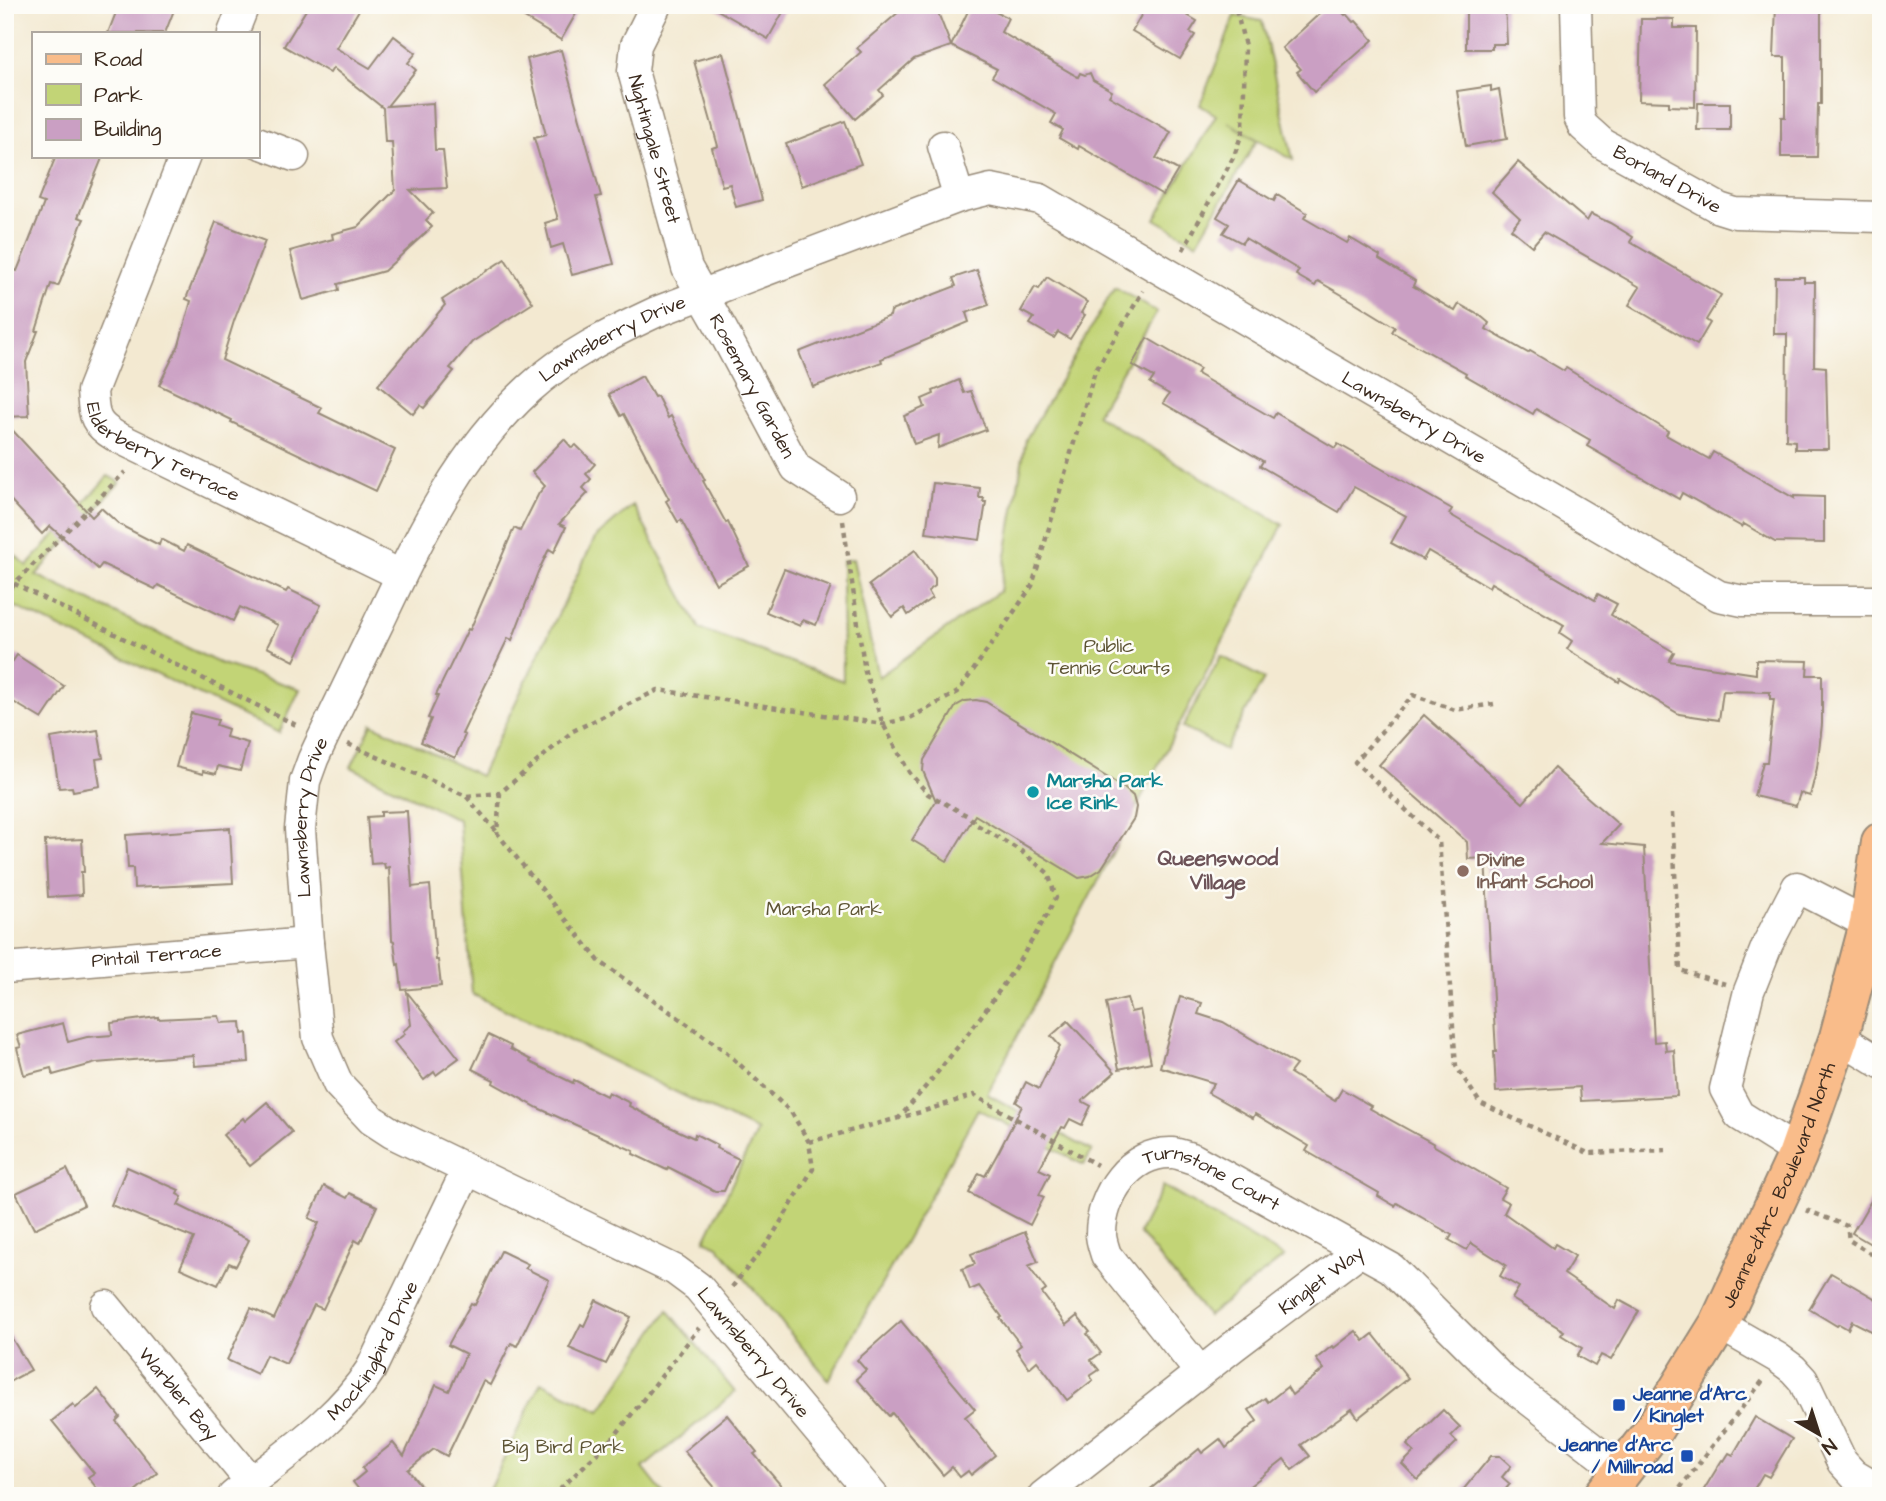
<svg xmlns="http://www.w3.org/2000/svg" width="1886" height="1501" viewBox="0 0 1886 1501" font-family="'Architects Daughter',sans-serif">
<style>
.green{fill:#c2d476;stroke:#7e7f4a;stroke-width:2}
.building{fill:#ca9fc3}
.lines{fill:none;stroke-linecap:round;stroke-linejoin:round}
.minor-casing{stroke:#978a78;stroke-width:33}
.major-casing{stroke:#978a78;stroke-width:42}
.path{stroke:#978a78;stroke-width:4.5;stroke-dasharray:5 5;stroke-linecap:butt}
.minor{stroke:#fff;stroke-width:30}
.major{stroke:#f9bc8a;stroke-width:38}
.culture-dot{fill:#0f9aa8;stroke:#fdfcf7;stroke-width:2.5}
.education-dot{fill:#8d6e63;stroke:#fdfcf7;stroke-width:2.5}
.transit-dot{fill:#1a4fb4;stroke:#fdfcf7;stroke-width:2.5}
.labels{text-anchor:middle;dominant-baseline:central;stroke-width:5;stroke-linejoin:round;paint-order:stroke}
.street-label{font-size:19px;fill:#3b2a1e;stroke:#fdfcf7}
.park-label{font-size:19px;fill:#5d5434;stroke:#fdfcf7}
.culture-label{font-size:19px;font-weight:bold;fill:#0d838f;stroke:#fdfcf7;text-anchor:start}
.education-label{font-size:19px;font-weight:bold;fill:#785e54;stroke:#fdfcf7;text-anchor:start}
.transit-label{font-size:19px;font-weight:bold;fill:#164399;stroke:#fdfcf7;text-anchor:start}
.neighbourhood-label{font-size:21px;font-weight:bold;fill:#6d5358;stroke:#fdfcf7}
</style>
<rect width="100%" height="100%" fill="#fdfcf7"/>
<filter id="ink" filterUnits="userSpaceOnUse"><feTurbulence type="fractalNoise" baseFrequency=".0143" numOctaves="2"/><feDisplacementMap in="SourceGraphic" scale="14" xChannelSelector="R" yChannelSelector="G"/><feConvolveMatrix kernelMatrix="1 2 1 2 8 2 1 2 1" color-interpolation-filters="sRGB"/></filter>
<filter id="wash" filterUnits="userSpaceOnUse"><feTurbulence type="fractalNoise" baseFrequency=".00686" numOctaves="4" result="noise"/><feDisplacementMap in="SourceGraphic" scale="28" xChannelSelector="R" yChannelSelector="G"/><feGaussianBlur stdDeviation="1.57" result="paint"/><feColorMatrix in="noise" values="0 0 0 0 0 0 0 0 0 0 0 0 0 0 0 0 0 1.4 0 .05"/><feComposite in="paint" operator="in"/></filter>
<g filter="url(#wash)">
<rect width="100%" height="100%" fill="#f3e9d1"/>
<g class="green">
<polygon points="1235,16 1262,21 1293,160 1228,122 1257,140 1197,243 1155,219 1216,115 1200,105"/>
<polygon points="1115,287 1157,312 1096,415 1283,525 987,1094 1092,1151 1084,1165 978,1109 829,1380 718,1246 705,1240 757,1131 472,994 459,820 351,767 372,724 480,776 595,538 633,505 700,629 843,681 842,561 853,559 878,677 1000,591 1026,439"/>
<polygon points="108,476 120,482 36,575 219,663 300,689 279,733 10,604 5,613 5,546 27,566"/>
<polygon points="1221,656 1264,679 1225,750 1183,727"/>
<polygon points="1163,1186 1284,1257 1208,1316 1139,1233"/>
<polygon points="668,1310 735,1392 643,1468 665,1496 486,1496 541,1382 600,1411"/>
</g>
<g id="blocks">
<g class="building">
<polygon points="119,5 176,5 165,33 108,33"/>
<polygon points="309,5 362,5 336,48 370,68 394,36 416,53 408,63 416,70 387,106 433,103 435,150 443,150 447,188 410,190 433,213 426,220 432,227 384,271 338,284 339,290 303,300 290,251 333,239 332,234 358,227 395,190 392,142 385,142 383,108 333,68 330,73 284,46"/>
<polygon points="503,5 581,5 561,40"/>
<polygon points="709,5 787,5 768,39"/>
<polygon points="898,5 935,5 951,46 914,59 879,90 883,95 855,119 825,84 861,52 857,48 900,11"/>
<polygon points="971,5 981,5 1008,18 1001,32 1078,77 1080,73 1085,75 1090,73 1093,80 1112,91 1109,96 1171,132 1156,158 1178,170 1163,195 1079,146 1078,149 1059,138 1063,130 1051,123 1056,114 992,77 997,69 951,46"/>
<polygon points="1147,5 1170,5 1197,21 1190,32 1195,35 1180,59 1132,31"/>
<polygon points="1329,5 1336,5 1345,15 1347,14 1354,22 1356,21 1373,40 1314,92 1297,72 1301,69 1282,48"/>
<polygon points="1466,5 1505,5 1507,44 1492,44 1492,49 1466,49"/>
<polygon points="1776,5 1821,5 1821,104 1818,104 1817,157 1781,157 1781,117 1785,117 1785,57 1774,57"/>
<polygon points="1641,19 1674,19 1674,28 1696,28 1695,107 1669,106 1669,102 1639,101"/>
<polygon points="561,50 601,196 596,197 614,264 572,275 563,244 551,248 545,223 558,219 534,138 546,135 527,59"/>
<polygon points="723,53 762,200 736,207 730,184 722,186 712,148 718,146 694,61"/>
<polygon points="1491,86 1491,91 1499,89 1507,139 1466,146 1457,91"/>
<polygon points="1698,103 1730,103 1730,130 1697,130"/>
<polygon points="845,121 861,164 802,186 786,144"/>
<polygon points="56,156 103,156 78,217 84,219 82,223 60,282 58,286 51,284 36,331 38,331 26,362 29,416 5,417 5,285 12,269 17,271 30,239 44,203 38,201"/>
<polygon points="1518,162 1587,221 1591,214 1610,223 1633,237 1630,242 1721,295 1706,320 1710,323 1697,345 1629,305 1640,287 1544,232 1532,246 1511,229 1520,218 1492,192"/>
<polygon points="1239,180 1274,201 1277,195 1307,213 1304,218 1347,243 1350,238 1380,256 1379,259 1415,281 1413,286 1455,311 1459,304 1482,317 1489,323 1486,329 1528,353 1530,351 1564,371 1566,368 1668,431 1666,435 1709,459 1713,452 1794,498 1794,496 1824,497 1824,543 1775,542 1744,524 1742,527 1682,493 1679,499 1587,446 1590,440 1536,409 1533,414 1465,375 1466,373 1392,332 1395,327 1356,303 1318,281 1315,286 1296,275 1299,270 1245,238 1242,243 1223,233 1229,224 1217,217"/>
<polygon points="216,222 265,241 234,321 222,360 322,408 319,413 395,450 376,491 231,422 232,420 159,385 179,345 191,301 186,299"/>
<polygon points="505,259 533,303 472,342 450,368 454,371 424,408 420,405 413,414 378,385 445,305 442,300"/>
<polygon points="977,270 989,305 966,313 969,322 881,359 882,362 813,387 799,352 890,316 891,311 956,286 953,278"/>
<polygon points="1047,277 1087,302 1081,313 1085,315 1070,339 1058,332 1054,338 1030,324 1034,318 1021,311 1035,287 1039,289"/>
<polygon points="1775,277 1804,277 1804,282 1815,282 1814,366 1826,367 1828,449 1795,449 1795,441 1786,440 1787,334 1774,334"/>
<polygon points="1147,338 1200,369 1197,374 1273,418 1276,413 1335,448 1338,444 1452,509 1449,514 1595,600 1598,594 1617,604 1611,615 1674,652 1669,661 1756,674 1756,660 1808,661 1807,675 1822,675 1822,724 1817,768 1810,796 1800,793 1796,806 1754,796 1763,762 1767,762 1774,699 1770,699 1770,692 1723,691 1719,720 1679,714 1620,679 1619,682 1567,649 1572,641 1560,633 1564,625 1491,583 1489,587 1428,551 1423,560 1391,543 1406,516 1354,487 1339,512 1260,466 1263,461 1163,403 1169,394 1150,383 1154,377 1132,365"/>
<polygon points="642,376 654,397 657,396 668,418 671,416 705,480 703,481 726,523 728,522 749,566 716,584 681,520 678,522 666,501 669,499 624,414 621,416 609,394"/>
<polygon points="959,380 964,393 971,391 986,430 938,448 939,435 914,444 904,416 925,407 922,399 934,394 933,391"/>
<polygon points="5,422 92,517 101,508 120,525 159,545 161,539 184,551 187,545 286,592 288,589 321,605 294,661 267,647 278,625 240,607 233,621 158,585 155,589 102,564 98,569 50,526 42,534 5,494"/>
<polygon points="564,439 572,448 576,445 595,464 586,474 591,479 583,488 588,493 559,524 566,527 554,552 549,549 538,572 512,640 508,638 462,734 465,735 455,758 421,742 431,719 428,718 438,696 436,695 468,629 470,630 514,528 520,531 539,493 545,486 532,472"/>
<polygon points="933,483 980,488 979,498 984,498 983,502 986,502 980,540 926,533"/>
<polygon points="915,550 935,578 935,586 928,591 932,598 908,615 904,608 892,617 869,585"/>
<polygon points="784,569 831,587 816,625 803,620 800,626 766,612"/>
<polygon points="17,655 64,686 42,719 5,697 5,673"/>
<polygon points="976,700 986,702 1124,788 1133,796 1136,807 1134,818 1101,869 1090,876 1079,878 975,815 947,861 912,840 936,801 923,771 924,760 956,706 965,701"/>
<polygon points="191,713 218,720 216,725 228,729 226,737 248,743 240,771 218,766 216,774 203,771 203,774 176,767"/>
<polygon points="1424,715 1523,803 1554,768 1619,825 1602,843 1644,847 1654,1042 1665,1041 1666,1051 1674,1050 1677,1096 1581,1101 1580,1087 1496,1092 1494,1052 1496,1052 1485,858 1468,859 1467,842 1379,765"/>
<polygon points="98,730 103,758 96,759 100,786 73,791 72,787 59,788 51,738"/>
<polygon points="407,811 412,887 430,885 436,960 438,960 441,986 402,990 399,964 397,965 394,941 392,940 389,867 385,868 384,863 371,864 367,817 381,816 381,812"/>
<polygon points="230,828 233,883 134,888 133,868 128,868 126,835"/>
<polygon points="82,839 84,872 81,872 82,895 48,897 45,841"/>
<polygon points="407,992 459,1058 436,1075 434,1072 424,1080 394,1042 405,1034 403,1031 411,1025"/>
<polygon points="1180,997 1202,1003 1198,1014 1223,1022 1296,1065 1290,1073 1335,1101 1342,1089 1371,1106 1369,1108 1434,1144 1433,1145 1506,1188 1500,1198 1509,1203 1504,1213 1553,1248 1555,1244 1575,1256 1564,1274 1615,1309 1619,1300 1639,1311 1611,1360 1601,1355 1595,1366 1577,1356 1582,1348 1561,1335 1564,1331 1512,1299 1519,1287 1500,1276 1506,1265 1471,1243 1467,1250 1449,1240 1452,1235 1397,1203 1395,1206 1378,1196 1379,1193 1306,1151 1309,1146 1255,1114 1253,1118 1208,1093 1214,1083 1160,1067"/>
<polygon points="1127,998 1131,1012 1140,1010 1151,1062 1119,1069 1106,1003"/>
<polygon points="219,1016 221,1023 241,1022 242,1034 247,1033 249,1062 194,1066 193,1055 96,1063 53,1075 51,1068 24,1075 17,1048 21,1047 17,1035 63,1023 68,1042 87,1037 112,1035 111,1023 158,1017 158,1019"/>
<polygon points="1068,1021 1115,1072 1082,1101 1091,1106 1082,1125 1070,1119 1065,1128 1062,1127 1039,1169 1050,1174 1039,1195 1044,1197 1030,1225 969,1193 979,1173 985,1176 999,1151 1022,1106 1016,1102 1026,1082 1039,1089 1060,1046 1051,1036"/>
<polygon points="488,1035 511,1046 510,1049 531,1060 530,1062 573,1083 574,1080 606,1096 608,1092 630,1103 629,1106 670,1127 694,1138 695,1134 717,1145 716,1148 739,1159 724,1191 715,1191 668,1167 667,1170 633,1154 634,1151 538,1108 493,1083 494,1080 472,1069"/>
<polygon points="267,1102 292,1132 250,1166 223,1135 243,1118 245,1121"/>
<polygon points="127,1167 179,1190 177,1194 182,1197 178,1205 249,1240 236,1266 229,1263 218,1285 180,1268 194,1238 111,1205"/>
<polygon points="67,1169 84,1205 34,1229 16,1193"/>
<polygon points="1881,1184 1881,1250 1852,1233"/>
<polygon points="324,1186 347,1198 350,1193 377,1206 360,1243 355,1240 323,1309 314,1305 286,1364 266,1355 257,1374 227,1360 251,1308 274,1319 319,1223 309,1218"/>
<polygon points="1025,1232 1038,1262 1028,1266 1046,1290 1042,1293 1066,1325 1077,1316 1090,1332 1087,1334 1101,1353 1091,1360 1099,1370 1090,1376 1093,1380 1067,1400 1037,1361 1029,1368 1016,1349 1021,1345 1000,1318 1002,1317 979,1286 970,1290 962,1269 975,1264 971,1254"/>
<polygon points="501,1251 528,1264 525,1268 549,1280 517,1346 511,1343 490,1385 483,1381 447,1456 434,1449 408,1470 429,1496 364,1496 353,1482 365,1472 362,1468 393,1443 404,1456 436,1385 449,1391 466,1354 448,1345 471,1303 475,1305"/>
<polygon points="1831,1273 1881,1302 1881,1336 1852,1321 1848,1329 1839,1324 1837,1326 1809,1309"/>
<polygon points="596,1300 631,1317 606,1364 569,1348 581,1324 584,1326"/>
<polygon points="901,1321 975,1409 965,1417 995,1455 971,1475 968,1471 960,1477 952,1467 943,1475 892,1413 889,1416 856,1379 866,1370 857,1360"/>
<polygon points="5,1327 31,1370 5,1384"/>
<polygon points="1356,1331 1364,1341 1373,1334 1408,1378 1358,1418 1352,1409 1301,1445 1310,1456 1292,1470 1284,1459 1237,1496 1142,1496 1199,1449 1202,1453 1220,1439 1226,1448 1257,1421 1249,1410 1265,1398 1268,1402 1287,1387 1292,1395 1324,1369 1316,1359 1332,1346 1334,1348"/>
<polygon points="98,1389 120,1417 116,1421 157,1473 129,1496 103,1496 88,1477 94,1473 52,1421 73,1404 76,1408"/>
<polygon points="1443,1410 1460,1427 1451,1436 1457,1442 1418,1480 1402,1464 1414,1452 1407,1445"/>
<polygon points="727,1415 757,1452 754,1454 790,1496 722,1496 684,1451"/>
<polygon points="1755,1417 1792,1439 1769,1477 1763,1474 1750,1496 1700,1496 1722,1460 1724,1461 1729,1453 1733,1455"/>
<polygon points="1491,1456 1500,1456 1511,1466 1502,1477 1510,1484 1500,1496 1458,1496"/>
</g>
</g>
</g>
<g filter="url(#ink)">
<use href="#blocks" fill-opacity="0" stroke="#978a78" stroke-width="2"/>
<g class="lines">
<g class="minor-casing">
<g id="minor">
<path id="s1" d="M 656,5 L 636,45 L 633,71 L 687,268 L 723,331 L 796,468 L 839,496"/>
<path id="s2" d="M 1576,5 L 1579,117 L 1583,126 L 1603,144 L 1719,208 L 1735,213 L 1881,217"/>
<polyline points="233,33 244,5"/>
<polyline points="257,142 294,156"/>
<polyline points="943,146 959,197"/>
<path id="s3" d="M 185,156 L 92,391 C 94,415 93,423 115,436 L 401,575"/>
<path id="s4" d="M 5,968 L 308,943"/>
<polyline points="1839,1037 1881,1063"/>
<polyline points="1798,1152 1739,1115 1725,1089 1749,991 1768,943 1797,887 1869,924"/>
<path id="s5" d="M 106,1306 L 251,1482"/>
<polyline points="1719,1324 1778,1358 1793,1369 1803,1380 1842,1462 1854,1475 1881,1491"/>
<path id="s6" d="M 1200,1372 L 1106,1255 C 1104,1248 1101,1241 1101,1234 C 1101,1195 1130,1151 1173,1153 C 1180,1154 1187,1157 1194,1159 L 1391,1268 L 1502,1379 L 1622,1471"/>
<path id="s7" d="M 233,1496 C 282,1456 337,1422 371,1369 L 467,1170"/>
<path id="s8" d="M 873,1496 L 698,1287 L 675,1270 L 392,1133 L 372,1120 L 338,1084 L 318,1038 L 308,943 L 300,829 L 305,781 L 313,759 C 334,714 356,669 378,624 C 419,538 457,455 529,389 C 566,355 611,333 656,312 L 959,197 L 991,189 L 1040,199 L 1719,596 L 1743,601 L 1881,601"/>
<path id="s9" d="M 1043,1496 L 1234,1346 L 1360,1251"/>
</g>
</g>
<g class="major-casing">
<g id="major">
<path id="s10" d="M 1603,1496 L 1652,1432 L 1719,1324 L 1797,1156 L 1839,1037 L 1869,924 L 1881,842"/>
</g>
</g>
<g class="path">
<polyline points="1183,250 1234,156 1243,130 1245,46 1235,5"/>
<path d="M 843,521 L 865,672 L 883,724 L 909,772 L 928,794 L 968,816 L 977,825 L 1021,851 L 1048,873 L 1056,898 C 1013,979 958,1050 898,1119"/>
<polyline points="5,579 298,726"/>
<polyline points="5,596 14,584 125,472"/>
<polyline points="1494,704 1455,710 1413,695 1355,762 1439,841 1456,1066 1480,1103 1588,1153 1666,1150"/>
<polyline points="348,744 466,796 497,832"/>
<polyline points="467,796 500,793"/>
<polyline points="1672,813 1680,970 1725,984"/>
<polyline points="809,1142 921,1112 974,1095 1097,1165"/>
<polyline points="1806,1210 1847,1226 1849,1240 1881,1260"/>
<polyline points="732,1287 769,1241 813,1169 809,1142 791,1112 725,1051 599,961 497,833 500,793 573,731 658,690 883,724 910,718 958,692 1032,586 1095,371 1143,291"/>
<polyline points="553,1496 614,1437 699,1328"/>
<polyline points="1674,1496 1764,1379"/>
</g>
<use href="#minor" class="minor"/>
<use href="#major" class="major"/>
</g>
</g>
<circle class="culture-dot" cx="1033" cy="792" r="7"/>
<circle class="education-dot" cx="1463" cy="871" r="7"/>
<g class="transit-dot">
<rect x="1612" y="1398" width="14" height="14" rx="3.5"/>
<rect x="1680" y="1449" width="14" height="14" rx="3.5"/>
</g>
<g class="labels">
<g class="street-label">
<text stroke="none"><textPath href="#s1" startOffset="152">Nightingale Street</textPath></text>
<text stroke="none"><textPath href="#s2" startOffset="222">Borland Drive</textPath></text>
<text stroke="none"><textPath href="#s8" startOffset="1550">Lawnsberry Drive</textPath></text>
<text stroke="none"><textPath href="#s1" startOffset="410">Rosemary Garden</textPath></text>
<text stroke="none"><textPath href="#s8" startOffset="2441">Lawnsberry Drive</textPath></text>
<text stroke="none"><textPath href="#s3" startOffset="354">Elderberry Terrace</textPath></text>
<text stroke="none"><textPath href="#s8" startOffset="962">Lawnsberry Drive</textPath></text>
<text stroke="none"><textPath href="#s4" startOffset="152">Pintail Terrace</textPath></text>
<text stroke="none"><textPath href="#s10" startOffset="359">Jeanne-d'Arc Boulevard North</textPath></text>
<text stroke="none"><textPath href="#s6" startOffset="336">Turnstone Court</textPath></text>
<text stroke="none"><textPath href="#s9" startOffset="352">Kinglet Way</textPath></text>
<text stroke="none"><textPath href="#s7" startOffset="205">Mockingbird Drive</textPath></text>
<text transform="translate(753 1353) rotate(50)">Lawnsberry Drive</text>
<text stroke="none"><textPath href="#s5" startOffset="114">Warbler Bay</textPath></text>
</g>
<g class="park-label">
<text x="1109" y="646">Public<tspan x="1109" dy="22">Tennis Courts</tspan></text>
<text x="824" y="909">Marsha Park</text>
<text x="563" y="1447">Big Bird Park</text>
</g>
<g class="culture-label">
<text x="1047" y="781">Marsha Park<tspan x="1047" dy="22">Ice Rink</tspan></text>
</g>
<g class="education-label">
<text x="1477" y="860">Divine<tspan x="1477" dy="22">Infant School</tspan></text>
</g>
<g class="transit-label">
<text x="1633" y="1394">Jeanne d'Arc<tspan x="1633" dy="22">/ Kinglet</tspan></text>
<text x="1673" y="1445" text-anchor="end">Jeanne d'Arc<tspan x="1673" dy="22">/ Millroad</tspan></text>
</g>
<g class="neighbourhood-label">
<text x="1218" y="858">Queenswood<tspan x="1218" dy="24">Village</tspan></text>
</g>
</g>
<rect width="1886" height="1501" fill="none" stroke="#fdfcf7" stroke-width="28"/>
<rect x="32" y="32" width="228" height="126" fill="#fdfcf7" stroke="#afa8a0" stroke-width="2"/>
<rect x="46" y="54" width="35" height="10" fill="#f9bc8a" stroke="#afa8a0" stroke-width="2"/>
<text x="94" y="66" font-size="21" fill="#3b2a1e">Road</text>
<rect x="46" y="84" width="35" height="21" fill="#c2d476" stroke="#afa8a0" stroke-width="2"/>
<text x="94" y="102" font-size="21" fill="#3b2a1e">Park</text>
<rect x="46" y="119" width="35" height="21" fill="#ca9fc3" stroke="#afa8a0" stroke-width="2"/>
<text x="94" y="136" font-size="21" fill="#3b2a1e">Building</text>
<g transform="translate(1819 1434) rotate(141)" stroke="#fdfcf7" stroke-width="5" paint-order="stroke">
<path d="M0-5L12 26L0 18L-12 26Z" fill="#3b2a1e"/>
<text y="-10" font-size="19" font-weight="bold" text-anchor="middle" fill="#3b2a1e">N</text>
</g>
</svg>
